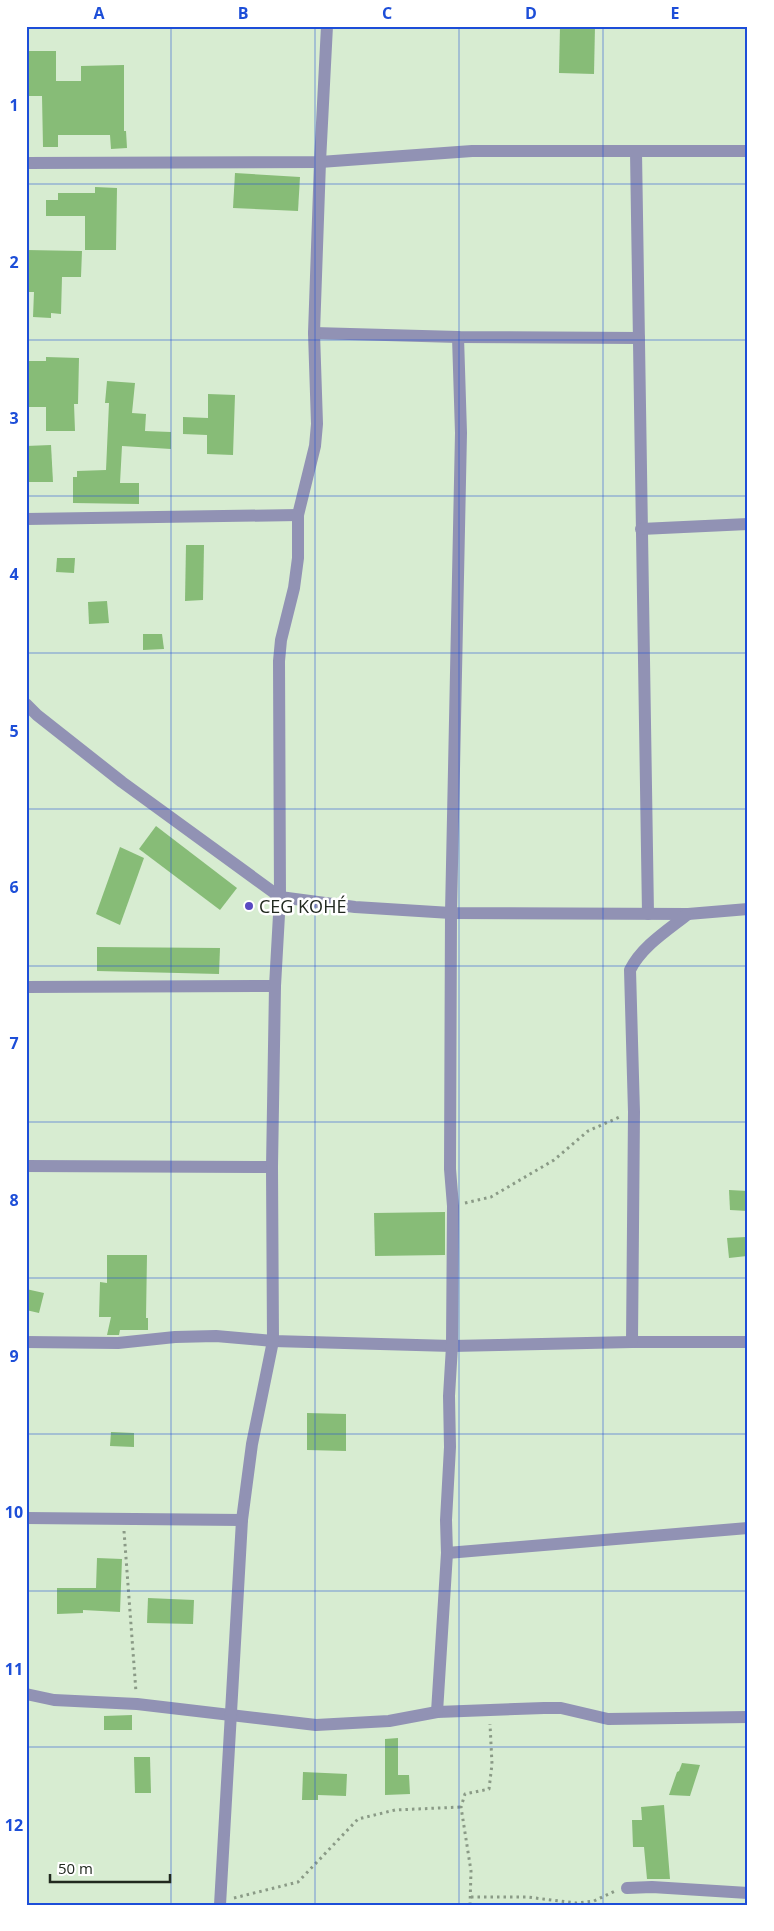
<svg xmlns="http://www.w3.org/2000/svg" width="774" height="1931" viewBox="0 0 774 1931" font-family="'Open Sans',sans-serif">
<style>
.building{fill:#87bc77}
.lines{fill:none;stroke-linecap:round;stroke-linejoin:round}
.path{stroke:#8a9a86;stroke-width:3;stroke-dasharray:2.5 4;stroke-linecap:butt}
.minor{stroke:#9192b4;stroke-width:12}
.grid{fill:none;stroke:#1d4ed8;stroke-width:1;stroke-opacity:0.55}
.poi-dot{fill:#5949c2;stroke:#fff;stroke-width:2}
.labels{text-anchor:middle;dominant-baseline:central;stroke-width:5;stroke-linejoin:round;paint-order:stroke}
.poi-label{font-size:18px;fill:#21291f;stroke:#fff;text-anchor:start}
.neatline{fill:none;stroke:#1d4ed8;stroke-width:2}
.grid-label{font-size:16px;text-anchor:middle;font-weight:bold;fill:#1d4ed8}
</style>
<rect width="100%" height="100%" fill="#d7ecd1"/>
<g class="building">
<polygon points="560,26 595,26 594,74 559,73"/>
<polygon points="26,51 56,51 56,81 81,81 81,66 124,65 124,131 126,131 127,148 111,149 110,135 58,135 58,147 43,147 42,96 26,96"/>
<polygon points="235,173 300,177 298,211 233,208"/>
<polygon points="95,187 117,188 116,250 85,250 85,216 46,216 46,200 58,200 58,193 95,193"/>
<polygon points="26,250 82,251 81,277 62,277 61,314 51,313 51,318 33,317 34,292 26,292"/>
<polygon points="46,357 79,358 78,404 74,404 75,431 46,431 46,407 28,407 28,361 46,361"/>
<polygon points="107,381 135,383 132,413 146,414 145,431 171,432 171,449 122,446 120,483 139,483 139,504 73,503 73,477 77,477 77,471 106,470 109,403 105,403"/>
<polygon points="208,394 235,395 233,455 207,454 207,435 183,434 183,417 208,418"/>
<polygon points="51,445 53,482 26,482 26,446"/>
<polygon points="186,545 204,545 203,600 185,601"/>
<polygon points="57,558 75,558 74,573 56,572"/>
<polygon points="107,601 109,623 89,624 88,602"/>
<polygon points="143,634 162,634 164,649 143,650"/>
<polygon points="156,826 237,888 220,910 139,849"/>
<polygon points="120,847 144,858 120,925 96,914"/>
<polygon points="97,947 220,948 219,974 97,971"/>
<polygon points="729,1190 748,1191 748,1211 730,1210"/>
<polygon points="445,1212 445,1255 375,1256 374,1213"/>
<polygon points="746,1237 747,1256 729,1258 727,1238"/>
<polygon points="107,1255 147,1255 146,1318 148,1318 148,1330 120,1330 119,1335 107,1335 111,1317 99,1317 100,1282 107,1283"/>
<polygon points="26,1289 44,1293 39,1313 26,1310"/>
<polygon points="307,1413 346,1414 346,1451 307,1450"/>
<polygon points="111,1432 134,1433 134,1447 110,1446"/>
<polygon points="97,1558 122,1559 120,1612 83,1610 83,1613 57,1614 57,1588 96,1588"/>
<polygon points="148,1598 194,1600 193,1624 147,1623"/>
<polygon points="132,1715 132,1730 104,1730 104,1716"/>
<polygon points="398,1738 398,1775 409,1775 410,1794 385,1795 385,1739"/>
<polygon points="134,1757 150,1757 151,1793 135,1793"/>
<polygon points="682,1763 700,1765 690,1796 669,1795 677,1772 679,1771"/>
<polygon points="303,1772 347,1774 346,1796 318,1795 318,1800 302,1800"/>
<polygon points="664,1805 670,1879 647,1879 644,1847 633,1847 632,1820 642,1820 641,1807"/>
</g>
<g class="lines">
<g class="path">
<polyline points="465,1203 491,1197 554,1160 588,1131 622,1116"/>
<polyline points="124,1531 136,1692"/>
<polyline points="471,1897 527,1897 576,1903 594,1901 615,1891"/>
<polyline points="234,1898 298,1882 358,1819 395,1810 461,1807"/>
<polyline points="470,1905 471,1871 461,1807 465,1794 489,1789 492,1764 490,1724"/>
</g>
<g class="minor">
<polyline points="636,152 648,914"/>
<polyline points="26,163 320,162 472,151 748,151"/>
<polyline points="314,333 458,337 639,338"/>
<polyline points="26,519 298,515"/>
<polyline points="641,529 748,524"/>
<polyline points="26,704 37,715 122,782 280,897 355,907 451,913 688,914 748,909"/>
<polyline points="26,987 275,986"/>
<polyline points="26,1166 272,1167"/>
<polyline points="26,1342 118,1343 175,1337 216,1336 273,1341 452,1346 632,1342 748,1342"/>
<path d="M 632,1342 L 634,1112 L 630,970 C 642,946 668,930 688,914"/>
<polyline points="26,1518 242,1520"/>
<polyline points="447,1553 748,1528"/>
<polyline points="26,1694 54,1700 137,1704 316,1725 389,1721 437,1712 544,1708 561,1708 608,1719 748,1717"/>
<polyline points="437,1712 447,1553 446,1520 450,1447 449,1396 452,1346 453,1206 450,1169 451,913 461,433 458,337"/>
<polyline points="627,1888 652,1887 748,1893"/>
<polyline points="220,1905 242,1520 252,1444 273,1341 272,1167 275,986 280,897 279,661 281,640 294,588 298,558 298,515 315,446 317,424 314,333 320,162 327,26"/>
</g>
</g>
<path class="grid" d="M 171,26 L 171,1905M 315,26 L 315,1905M 459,26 L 459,1905M 603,26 L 603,1905M 26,184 L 748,184M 26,340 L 748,340M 26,496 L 748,496M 26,653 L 748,653M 26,809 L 748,809M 26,966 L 748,966M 26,1122 L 748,1122M 26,1278 L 748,1278M 26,1434 L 748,1434M 26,1591 L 748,1591M 26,1747 L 748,1747"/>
<circle class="poi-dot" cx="249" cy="906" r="5"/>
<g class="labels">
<g class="poi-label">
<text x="259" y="906">CEG KOHÉ</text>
</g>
</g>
<rect width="774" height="1931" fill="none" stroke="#ffffff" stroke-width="55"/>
<path d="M50 1874v8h120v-8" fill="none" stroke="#21291f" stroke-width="2.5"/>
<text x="58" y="1874" font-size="15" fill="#21291f" stroke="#ffffff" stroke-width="4" paint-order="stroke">50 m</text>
<rect x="28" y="28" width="718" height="1876" class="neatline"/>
<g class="grid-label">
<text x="99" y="19">A</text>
<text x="243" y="19">B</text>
<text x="387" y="19">C</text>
<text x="531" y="19">D</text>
<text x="675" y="19">E</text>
<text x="14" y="111">1</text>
<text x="14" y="268">2</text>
<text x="14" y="424">3</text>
<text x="14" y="580">4</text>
<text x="14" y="737">5</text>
<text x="14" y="893">6</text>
<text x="14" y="1049">7</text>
<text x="14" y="1206">8</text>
<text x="14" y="1362">9</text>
<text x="14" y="1518">10</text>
<text x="14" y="1675">11</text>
<text x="14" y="1831">12</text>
</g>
</svg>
